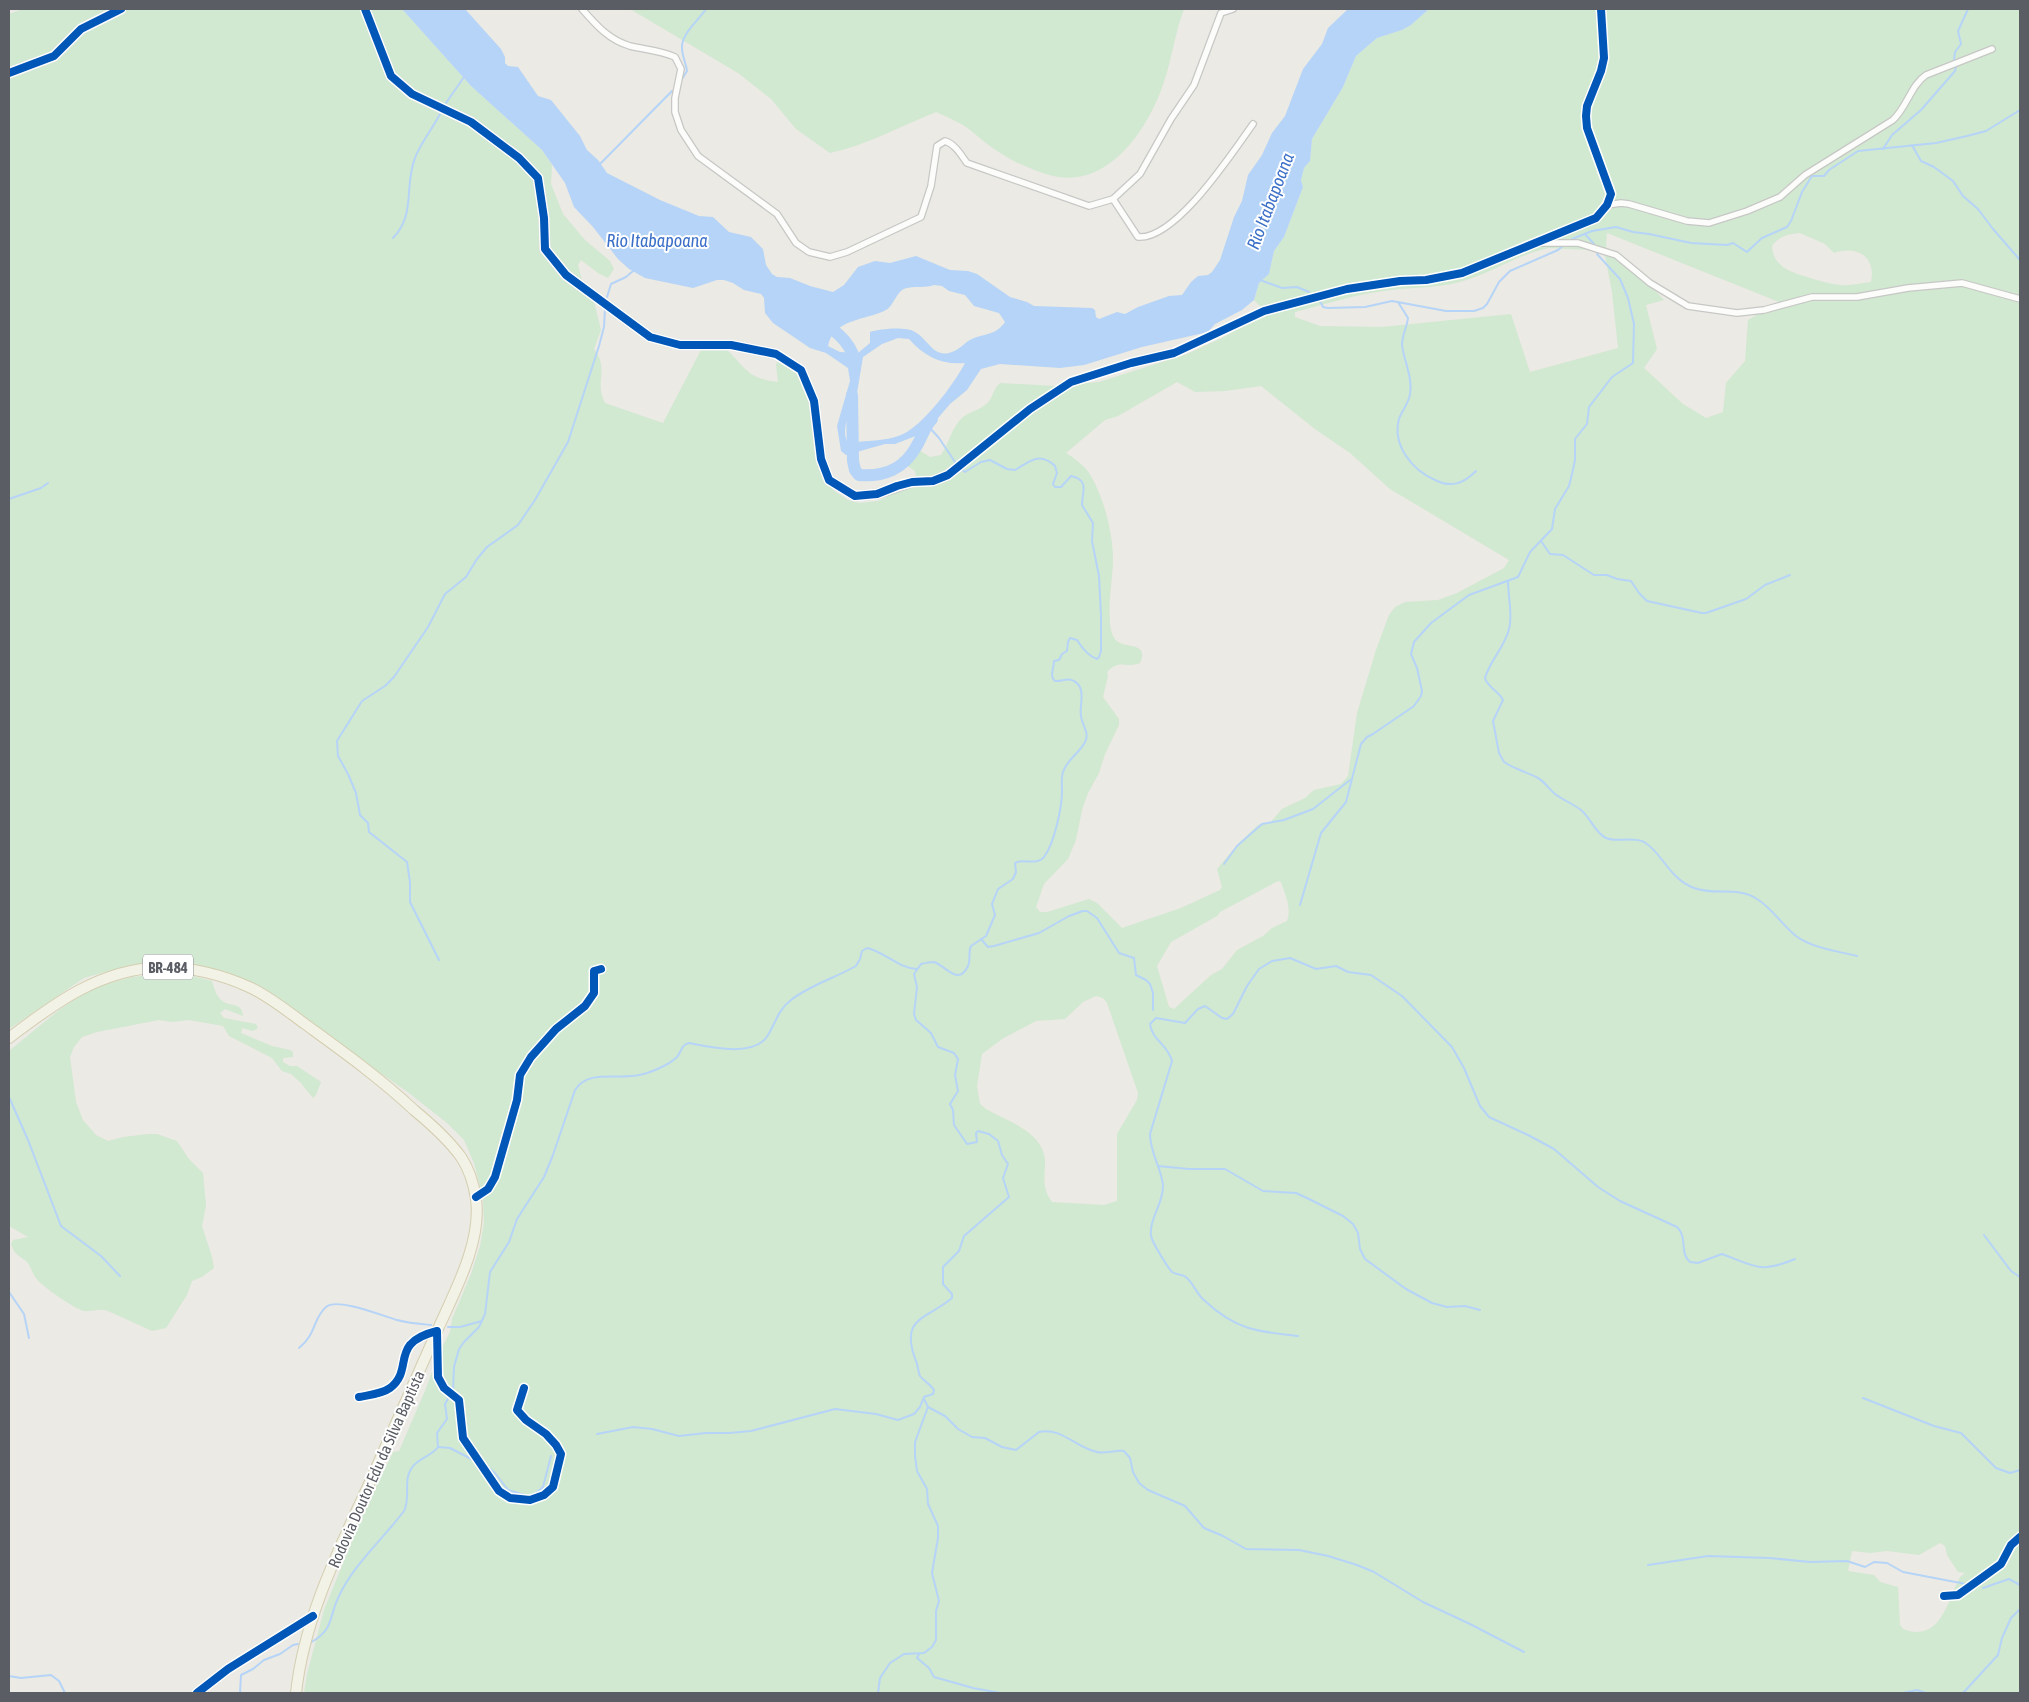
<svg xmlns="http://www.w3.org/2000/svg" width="2029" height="1702" viewBox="0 0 2029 1702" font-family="'Asap Condensed',sans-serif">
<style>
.green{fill:#d1e8d1;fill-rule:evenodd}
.water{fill:#b6d4f7;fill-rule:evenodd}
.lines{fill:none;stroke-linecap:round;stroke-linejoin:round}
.stream{stroke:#b6d4f7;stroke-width:2}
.river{stroke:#b6d4f7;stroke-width:12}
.street-casing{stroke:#c7c8c6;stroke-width:8}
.secondary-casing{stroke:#c8c9c8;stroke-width:11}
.primary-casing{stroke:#d4ceb0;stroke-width:12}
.street{stroke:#fcfcfb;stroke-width:5.5}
.secondary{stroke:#fcfcfb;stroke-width:9}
.primary{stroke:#f2f2e7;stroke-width:10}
.cycleway-casing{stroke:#fff;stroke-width:11}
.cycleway{stroke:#0057b8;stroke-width:8}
.labels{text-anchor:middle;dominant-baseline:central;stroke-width:4;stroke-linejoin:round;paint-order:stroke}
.shield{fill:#fff;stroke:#8c8e92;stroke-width:1}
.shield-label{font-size:15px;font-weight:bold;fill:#5a5d63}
.street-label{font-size:16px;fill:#5a5d63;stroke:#fff}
.water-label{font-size:18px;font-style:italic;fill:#3c70c8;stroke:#fff}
</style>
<rect width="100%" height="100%" fill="#ebeae4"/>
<g class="green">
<path d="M 23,9 L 402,9 L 471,86 L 542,150 L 552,165 L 551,184 L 563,214 L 585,240 L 610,261 L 614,269 L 608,278 L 598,273 L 581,260 L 578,265 L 582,280 L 591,289 L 601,330 L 594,349 C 597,353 600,358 601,364 C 603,380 597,386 605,403 L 663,423 L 701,350 C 732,338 733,364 755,376 C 762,380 771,381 778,382 L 776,365 L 779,355 L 792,363 L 807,389 L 823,477 L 833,490 L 848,500 L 859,503 L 878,501 L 905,488 L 911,479 L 916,476 L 915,471 L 900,461 L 916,448 L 930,457 L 941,455 C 949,444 952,426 963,417 C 971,411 984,409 990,400 C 994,393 994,388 1000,383 L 1055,386 L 1081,382 L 1087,383 L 1099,382 L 1187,354 L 1224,337 L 1267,313 L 1254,300 L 1259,283 L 1269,274 L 1274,251 L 1284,237 L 1303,187 L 1301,180 L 1304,168 L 1310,161 L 1312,139 L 1343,87 L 1356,56 L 1377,38 L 1402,30 L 1411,25 L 1429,9 L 2020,9 L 2020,1693 L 304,1693 L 307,1674 L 324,1610 L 365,1509 L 393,1452 L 399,1451 L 425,1391 L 439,1353 L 450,1332 L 452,1319 L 471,1274 L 480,1246 L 484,1223 L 483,1198 L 474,1163 L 464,1140 L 447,1123 L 409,1093 L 256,986 L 226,972 L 194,964 L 163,962 L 130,965 L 84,978 L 9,1029 L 9,14 ZM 1607,233 L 1779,302 L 1748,320 L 1745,361 L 1726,383 L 1723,412 L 1706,418 L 1683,404 L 1644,368 L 1657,349 L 1646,305 L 1664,300 L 1639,273 L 1606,247 ZM 1800,233 L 1825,244 L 1834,253 C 1858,245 1876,257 1871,282 C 1861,283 1850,286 1840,285 C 1830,284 1820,281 1810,278 C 1793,273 1773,268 1772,246 C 1779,236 1788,234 1800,233 ZM 1549,248 L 1591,250 L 1605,256 L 1612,292 L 1618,348 L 1530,372 L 1511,314 L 1382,327 L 1320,326 L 1295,317 L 1295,312 C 1322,305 1350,296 1377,292 C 1405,287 1433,289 1460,282 C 1491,274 1518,254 1549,248 ZM 1177,382 L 1195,392 L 1225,391 L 1261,386 L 1315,429 L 1350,453 L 1390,489 L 1509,560 L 1504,568 L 1457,593 L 1438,600 L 1405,602 L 1395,607 L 1389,615 L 1376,650 L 1357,713 L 1348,776 L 1341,784 L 1314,790 L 1305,798 L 1282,809 L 1270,823 L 1258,825 L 1237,845 L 1217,869 L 1222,887 L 1220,890 L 1181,908 L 1122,928 L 1097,903 L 1089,899 L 1047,912 L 1040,912 L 1036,907 L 1044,884 L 1068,859 L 1076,840 L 1082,810 L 1088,793 L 1099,773 L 1105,754 L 1119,725 L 1119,719 L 1103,697 L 1108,676 L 1107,672 C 1120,658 1125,669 1140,663 C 1149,643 1128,648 1118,642 C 1112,638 1110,628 1110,621 C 1108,602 1112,583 1113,564 C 1114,537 1104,496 1089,473 C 1084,465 1074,458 1066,453 L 1105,420 L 1118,416 ZM 1278,881 L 1281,882 C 1285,894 1292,908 1287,921 L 1272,928 L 1263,936 L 1237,950 L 1222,969 L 1211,975 L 1174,1009 L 1169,1007 L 1157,966 L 1171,942 L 1217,916 L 1220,912 ZM 1096,996 L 1103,998 L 1107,1003 L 1138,1093 L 1137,1100 L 1117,1134 L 1117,1201 L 1104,1205 L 1052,1202 C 1043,1190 1044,1180 1045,1165 C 1047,1133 1009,1122 986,1109 L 980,1104 L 977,1086 L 982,1054 L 1002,1039 L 1036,1021 L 1065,1019 L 1083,1002 ZM 1940,1543 L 1945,1546 L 1947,1555 L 1958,1572 L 1965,1573 L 1960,1577 C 1947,1603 1940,1643 1903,1629 L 1900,1625 L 1898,1587 L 1880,1582 L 1874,1575 L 1848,1571 L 1852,1551 L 1870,1553 L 1887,1551 L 1919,1555 Z"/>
<path d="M 630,9 L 1184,9 C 1174,35 1171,66 1160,93 C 1144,133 1109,184 1059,177 C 1048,176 1027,167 1016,162 C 1008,158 998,152 990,146 C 981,140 973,131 963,125 C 954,120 945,116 936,112 C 901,126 867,145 830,153 L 796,129 L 771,99 L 738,73 Z"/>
<path d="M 161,974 L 192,976 L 212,981 C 214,988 216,995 221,1000 C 230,1008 242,1001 243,1016 L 225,1009 L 220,1013 L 224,1018 L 256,1024 L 258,1028 L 253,1031 L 242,1028 L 241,1033 L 272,1046 L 290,1050 L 293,1052 L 293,1057 L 283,1058 L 283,1062 L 290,1066 L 297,1066 L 321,1082 L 316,1095 L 313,1098 L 301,1083 L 291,1074 L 282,1071 L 272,1058 L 229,1036 L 223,1026 L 189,1020 L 172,1022 L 159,1020 L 97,1032 L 82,1037 L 74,1047 L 70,1057 L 76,1102 L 83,1120 L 96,1135 L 108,1141 L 123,1137 L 149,1134 L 157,1134 L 177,1141 L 189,1159 L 203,1173 L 206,1206 L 202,1226 L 212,1257 L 214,1268 L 202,1277 L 192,1281 L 187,1295 L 166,1328 L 152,1331 L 108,1311 C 100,1308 92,1312 84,1311 C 75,1309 41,1286 36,1278 C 32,1273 31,1266 26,1261 C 18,1255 14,1254 11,1244 L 13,1240 L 28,1237 L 9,1226 L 9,1051 L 59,1010 L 92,988 L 132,977 Z"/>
</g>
<path class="water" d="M 402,9 L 465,9 L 501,49 L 505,57 L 505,63 L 508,66 L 518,67 L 538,96 L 551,100 L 580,136 L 587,150 L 598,160 L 607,173 L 660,200 L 699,216 L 713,217 L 729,232 L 751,237 L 763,249 L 766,265 L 772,274 L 777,277 L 790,278 L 810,286 L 833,292 L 844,285 L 858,267 L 875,261 L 890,263 L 916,256 L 950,270 L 968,271 L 977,274 L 1010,297 L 1027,302 L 1034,306 L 1092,308 L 1095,310 L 1096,317 L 1099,319 L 1117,312 L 1125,314 L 1138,307 L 1169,296 L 1182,295 L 1191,282 L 1198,276 L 1208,275 L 1212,272 L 1220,260 L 1234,217 L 1242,201 L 1248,175 L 1262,155 L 1272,133 L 1285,116 L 1303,69 L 1322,44 L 1328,28 L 1348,9 L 1429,9 L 1411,25 L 1402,30 L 1377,38 L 1356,56 L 1343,87 L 1312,139 L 1310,161 L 1304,168 L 1301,180 L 1303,187 L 1284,237 L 1274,251 L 1269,274 L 1259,283 L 1254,300 L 1242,310 L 1215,324 L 1208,332 L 1142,347 L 1084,365 L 1060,368 L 1000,364 L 981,369 L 967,390 L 950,404 L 926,432 L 895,444 L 885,444 L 846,455 L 841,451 L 837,426 L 850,381 L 848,368 L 826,353 L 810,348 L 773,323 L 765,313 L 764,298 L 761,294 L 744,290 L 733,283 L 724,280 L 717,280 L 693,288 L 645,278 L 629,269 L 618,259 L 593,227 L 574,207 L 565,183 L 542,150 L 471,86 ZM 934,285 L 942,286 L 949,291 L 965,295 L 974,306 L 999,313 L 1005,322 C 995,336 985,333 972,339 C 963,343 962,349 949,353 C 933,357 927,338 915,332 C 905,326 880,329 870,332 L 870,343 L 858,353 L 840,352 L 828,346 C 834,318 865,321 886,310 C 895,305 896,290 907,288 C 916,286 925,288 934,285 ZM 898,338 L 909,339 C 925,357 942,365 965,363 C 954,384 923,426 901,435 C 884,442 866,440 848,443 C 839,428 853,408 857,393 C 859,381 861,369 863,357 L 882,344 Z"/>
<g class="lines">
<g class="stream">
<polyline points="1954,60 1955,52 1961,44 1958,31 1968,9"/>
<path d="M 682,79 L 687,71 C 686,63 682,56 682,48 C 681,34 698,21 706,9"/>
<polyline points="446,103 464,77"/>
<polyline points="1912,145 1921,161 1934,167 1953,181 1963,196 1978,209 1993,229 2020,260"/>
<polyline points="1883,149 1892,135 1921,110 1955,71 1956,66"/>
<polyline points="600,164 672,91"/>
<polyline points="1585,234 1594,244"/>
<path d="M 393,238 C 416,215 404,185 415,158 C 420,144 433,128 440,114"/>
<polyline points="1572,239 1592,231 1616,227 1633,232 1649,234 1691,243 1727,245 1733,243 1747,252 1762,238 1787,227 1791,221 1802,192 1812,176 1824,176 1829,170 1858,151 1936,143 1967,136 1986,131 2020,110"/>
<polyline points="1260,280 1282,288 1297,287 1309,292"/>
<polyline points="607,297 611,284 626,277 633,271"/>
<polyline points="1320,301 1323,307 1328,308 1365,307 1392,301 1446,311 1474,311 1483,308 1487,304 1499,282 1510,271 1558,250 1564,245"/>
<path d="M 1398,302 L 1408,318 C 1407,327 1402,335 1402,345 C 1404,361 1413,378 1410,394 C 1409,403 1402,410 1399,419 C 1392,445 1412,470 1435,480 C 1451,488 1463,484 1476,471"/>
<polyline points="929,427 939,438 957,465"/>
<polyline points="9,499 41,488 48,483"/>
<polyline points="1541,541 1550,554 1563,555 1594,575 1607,575 1617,579 1631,581 1639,593 1647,601 1702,613 1706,613 1746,599 1765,585 1790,575"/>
<path d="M 1508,582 C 1508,596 1513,615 1509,629 C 1505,647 1490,660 1485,678 C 1487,687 1499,691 1503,700 L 1493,721 L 1499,753 L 1504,762 C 1514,769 1527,772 1538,778 C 1545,782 1549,789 1555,794 C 1563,800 1573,804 1581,810 C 1591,818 1594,832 1606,838 C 1618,843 1632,836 1644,842 C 1663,853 1668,878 1694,888 C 1715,896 1737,886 1757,899 C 1772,908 1782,925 1796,936 C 1812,948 1837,951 1857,956"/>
<polyline points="1224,864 1237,846 1262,824 1284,820 1313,809 1350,780"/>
<polyline points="1300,905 1321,833 1346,802 1361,744 1367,737 1373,734 1414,706 1421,696 1422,691 1417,668 1411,654 1414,642 1431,623 1469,595 1518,577 1530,552 1552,529 1555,509 1569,486 1572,474 1575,460 1575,439 1587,424 1589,407 1612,377 1633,363 1634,324 1628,298 1620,279 1597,254"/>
<polyline points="981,939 988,947 994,946 1039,933 1069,916 1083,911 1087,911 1097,918 1119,953 1134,958 1136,975 1146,980 1150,984 1153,993 1153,1010"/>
<polyline points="439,960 410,902 410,882 407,862 369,832 368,823 360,815 356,793 348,774 338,756 337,741 340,736 362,701 385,686 394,677 428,627 445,594 466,577 477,559 487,547 518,525 535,500 568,442 599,346 604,327 605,308"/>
<path d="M 1156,1018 L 1185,1023 L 1198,1009 L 1205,1006 L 1222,1018 L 1227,1019 L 1233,1014 L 1247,986 L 1259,969 L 1272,961 L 1290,958 L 1316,969 L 1336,966 L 1348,972 L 1371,975 L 1402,996 L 1452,1047 L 1464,1068 L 1480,1106 L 1489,1117 L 1530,1136 L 1554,1149 L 1598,1187 L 1620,1201 L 1677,1227 C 1688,1237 1679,1253 1690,1262 L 1698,1263 L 1722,1254 C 1755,1266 1759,1274 1795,1259"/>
<path d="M 1156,1018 L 1150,1024 C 1152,1040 1168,1045 1172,1061 L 1150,1134 C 1150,1153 1161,1167 1163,1185 C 1164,1203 1149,1218 1151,1236 C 1152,1242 1168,1268 1172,1272 C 1177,1275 1182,1274 1186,1277 C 1194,1284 1197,1295 1205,1301 C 1236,1330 1258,1332 1298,1336"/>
<polyline points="9,1097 28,1140 61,1226 101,1256 120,1276"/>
<polyline points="1158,1166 1189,1169 1225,1169 1263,1191 1296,1193 1309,1199 1343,1216 1353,1224 1358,1233 1360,1249 1365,1259 1406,1289 1432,1303 1447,1307 1465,1306 1480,1310"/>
<polyline points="1984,1235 2011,1271 2020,1277"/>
<polyline points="9,1292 24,1314 29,1338"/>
<polyline points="448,1327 460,1327 482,1321"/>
<path d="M 299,1348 C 316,1335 313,1318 326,1307 C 337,1297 383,1316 397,1320 C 408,1323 420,1324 431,1325"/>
<path d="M 453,1391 L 454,1367 L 459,1349 L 464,1342 L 479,1327 L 485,1314 L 490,1272 L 509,1242 L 517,1219 L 544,1177 L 553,1155 L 575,1090 C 588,1069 618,1080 639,1075 C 650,1073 669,1065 677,1057 C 682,1051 681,1045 689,1043 C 709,1047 755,1058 768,1035 C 776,1022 778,1010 791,1000 C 810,985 835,978 856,966 L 860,959 L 862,951 L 867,948 C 885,952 898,968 917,969"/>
<polyline points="1863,1398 1934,1426 1961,1433 1996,1468 2010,1473 2020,1470"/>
<path d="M 924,1399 L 928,1407 L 945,1416 L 958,1429 L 972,1437 L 985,1438 L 1002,1447 L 1016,1450 L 1039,1432 C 1062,1427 1076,1448 1097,1452 C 1105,1454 1115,1450 1124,1451 L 1130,1458 L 1133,1472 L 1139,1483 L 1148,1490 L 1185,1506 L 1204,1528 L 1223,1536 L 1246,1549 L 1299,1550 L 1328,1556 L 1357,1565 L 1374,1572 L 1423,1602 L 1470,1624 L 1524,1652"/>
<path d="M 597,1434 L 633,1427 L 652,1429 L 679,1436 L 706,1433 L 729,1433 L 751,1431 L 835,1409 L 876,1414 L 898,1420 L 914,1414 L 920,1407 L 924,1397 L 933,1394 L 934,1390 C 930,1384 924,1381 920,1376 C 918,1372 918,1365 916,1361 C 899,1317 926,1320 952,1298 L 952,1294 L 943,1284 L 943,1267 L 959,1251 L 964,1236 L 1009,1197 L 1003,1178 L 1008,1164 L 1002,1155 L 998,1141 L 989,1134 L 978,1131 L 976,1133 L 977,1142 L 967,1144 L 954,1125 L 953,1110 L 950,1104 L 958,1091 L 955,1075 L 958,1059 L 954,1053 L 938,1047 L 931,1033 L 916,1020 L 914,1014 L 917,987 L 914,974 L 921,964 C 925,963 930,962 934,962 C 945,965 958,987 968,966 C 971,960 968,952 971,946 L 986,936 L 995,915 L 992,904 L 998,889 L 1013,879 L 1016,872 L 1015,863 C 1023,858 1037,866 1044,857 C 1054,844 1062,808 1062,791 C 1062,785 1061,778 1063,772 C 1067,759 1079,754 1085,742 C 1090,733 1082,725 1081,716 C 1079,705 1087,688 1074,681 C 1067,677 1062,682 1055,681 C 1049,676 1054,669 1054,661 L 1059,660 L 1062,654 L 1067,651 L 1068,642 L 1070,638 L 1077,640 C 1082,648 1088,656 1097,659 L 1099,657 L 1101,651 L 1101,616 L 1099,576 L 1092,541 L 1093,523 L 1082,505 C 1082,492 1090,480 1071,476 L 1061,487 L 1055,487 L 1053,484 L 1057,473 L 1055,466 C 1039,451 1029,462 1015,470 L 1007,469 L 990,460 L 981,462 L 965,472 L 960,468"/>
<polyline points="438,1447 437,1433 447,1419 445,1404 450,1395"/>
<polyline points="438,1447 450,1448 475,1461"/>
<polyline points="482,1462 495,1473 508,1490 528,1496 536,1493 543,1487 551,1456"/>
<polyline points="1648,1565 1708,1556 1769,1558 1810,1562 1847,1561 1865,1567 1874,1562 1887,1563 1903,1572 1966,1584"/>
<polyline points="1983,1588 2009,1579 2020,1585"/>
<path d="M 310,1643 C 335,1629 328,1618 339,1596 C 354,1564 383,1539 404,1511 C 411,1497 403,1482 411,1469 C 417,1458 431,1457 438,1447"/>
<polyline points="919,1654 917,1658 929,1668 934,1677 973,1688 1000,1693"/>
<polyline points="9,1676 21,1678 51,1675 59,1681 65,1693"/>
<polyline points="240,1693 241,1675 253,1669 264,1660 280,1654 293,1645 298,1644"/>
<polyline points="878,1693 880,1678 890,1663 904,1654 924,1653 932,1647 936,1640 936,1611 939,1601 932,1573 938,1538 938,1526 928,1504 927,1489 917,1471 915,1456 915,1442 928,1407"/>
<polyline points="1903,1693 1917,1690 1926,1693"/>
<polyline points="1963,1693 1998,1655 2002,1638 2011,1618 2020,1609"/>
</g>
<g class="river">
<path d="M 821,322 C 837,331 856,347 855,368"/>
<path d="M 852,395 L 853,461 L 855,470 L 859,475 C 883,477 904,469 916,447 C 922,438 924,427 932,419"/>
</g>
<g class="street-casing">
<g id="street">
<path d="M 582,9 C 596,25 609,40 630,46 C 646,50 660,50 675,57 L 681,69 L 675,98 L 675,112 L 681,130 L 698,156 L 777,214 L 796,243 L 809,252 L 830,257 L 847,252 L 921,217 L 931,186 L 937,146 L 945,141 C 955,144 961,155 967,163 L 1089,206 L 1113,199 L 1140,174 L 1171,119 L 1194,85 L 1221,13 L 1233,9"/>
<path d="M 1113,199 L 1138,237 C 1176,240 1232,153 1253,124"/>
<path d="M 1607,205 L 1621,203 L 1629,204 L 1687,221 L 1709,223 L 1747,211 L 1780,197 L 1805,175 L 1893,120 C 1907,107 1911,85 1926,75 L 1992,49"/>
<polyline points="1540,243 1578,243 1616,255 1650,283 1688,306 1737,313 1764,310 1812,297 1857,297 1908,288 1962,283 2020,299"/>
<polyline points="962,464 1030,409 1071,382 1131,363 1174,353 1264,311 1347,289 1400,281 1426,280 1462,273 1596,218 1607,205 1611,194 1587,128 1586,116 1587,106 1601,71 1604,58 1601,9"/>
<polyline points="476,1197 488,1189 495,1177 517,1100 520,1075 531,1057 556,1029 585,1006 594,993 594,971 601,969"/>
<path d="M 359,1397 C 369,1395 382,1394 390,1388 C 415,1369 388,1343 437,1331 L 438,1377 L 444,1388 L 459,1400 L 463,1438 L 499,1491 L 510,1498 L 530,1500 L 544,1495 L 553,1487 L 561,1454 L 556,1445 L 546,1434 L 526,1420 L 517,1410 L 524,1388"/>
<polyline points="1944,1596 1958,1595 2001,1564 2011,1545 2020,1537"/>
<polyline points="197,1693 228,1669 313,1616"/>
</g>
</g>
<g class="secondary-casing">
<g id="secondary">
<polyline points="365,9 391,76 412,94 471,122 519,158 538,178 544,218 545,249 566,275 650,337 680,345 731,345 776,354 801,370 814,401 821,459 829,480 855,496 877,494 912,482 933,481 948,475 962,464"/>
<polyline points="9,73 54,56 81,29 121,9"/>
</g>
</g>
<g class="primary-casing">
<path id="primary" d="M 9,1038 C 56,1002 101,969 162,967 C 191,967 223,975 249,987 C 269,996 287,1011 305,1024 C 342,1051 380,1078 414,1110 C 431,1124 448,1139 461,1157 C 469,1169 474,1185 476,1199 C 482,1242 454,1293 437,1331 C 414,1382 392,1433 369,1484 C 338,1551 304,1619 296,1693"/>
</g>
<use href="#street" class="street"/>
<use href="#secondary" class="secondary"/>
<use href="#primary" class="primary"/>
<g class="cycleway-casing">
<g id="cycleway">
<polyline points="365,9 391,76 412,94 471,122 519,158 538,178 544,218 545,249 566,275 650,337 680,345 731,345 776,354 801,370 814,401 821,459 829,480 855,496 877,494 897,486 912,482 933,481 948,475 1030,409 1071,382 1131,363 1174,353 1264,311 1347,289 1400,281 1426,280 1462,273 1596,218 1607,205 1611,194 1587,128 1586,116 1587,106 1601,71 1604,58 1601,9"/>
<polyline points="9,73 54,56 81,29 121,9"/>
<polyline points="476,1197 488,1189 495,1177 517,1100 520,1075 531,1057 556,1029 585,1006 594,993 594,971 601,969"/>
<path d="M 359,1397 C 369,1395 382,1394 390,1388 C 415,1369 388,1343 437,1331 L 438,1377 L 444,1388 L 459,1400 L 463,1438 L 499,1491 L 510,1498 L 530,1500 L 544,1495 L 553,1487 L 561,1454 L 556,1445 L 546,1434 L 526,1420 L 517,1410 L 524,1388"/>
<polyline points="1944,1596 1958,1595 2001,1564 2011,1545 2020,1537"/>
<polyline points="197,1693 228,1669 313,1616"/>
</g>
</g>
<use href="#cycleway" class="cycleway"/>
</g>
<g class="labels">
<rect class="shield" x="143" y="954.5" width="50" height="25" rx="4"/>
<g class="shield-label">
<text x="168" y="967">BR-484</text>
</g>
<g class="street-label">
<text transform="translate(376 1469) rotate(-66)">Rodovia Doutor Edu da Silva Baptista</text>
</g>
<g class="water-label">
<text transform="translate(1270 201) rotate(-69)">Rio Itabapoana</text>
<text x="657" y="240">Rio Itabapoana</text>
</g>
</g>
<rect width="2029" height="1702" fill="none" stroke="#5a5d63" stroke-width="20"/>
</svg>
